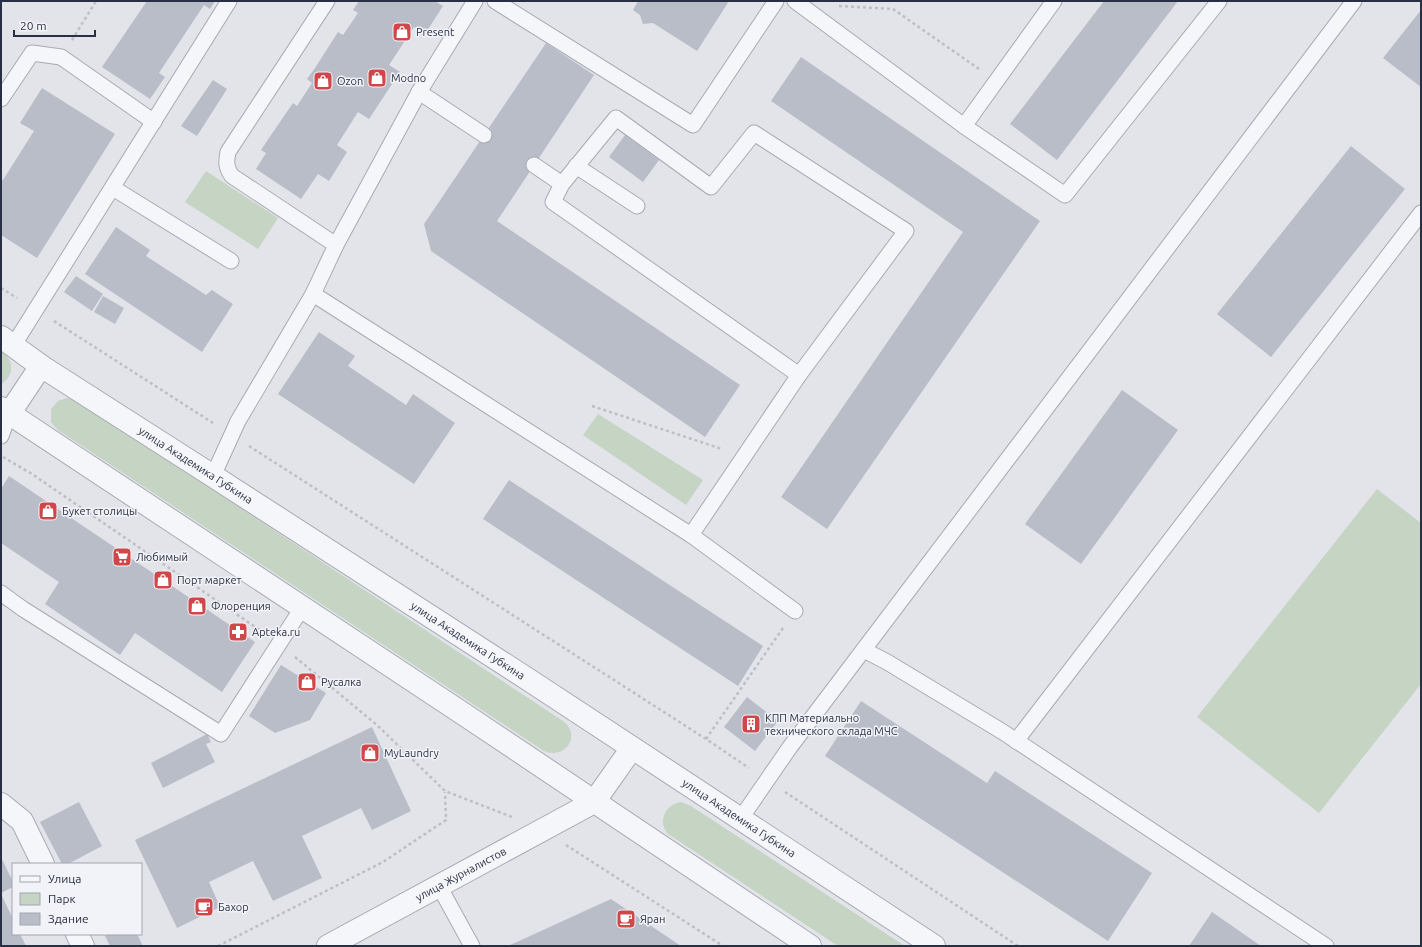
<svg xmlns="http://www.w3.org/2000/svg" width="1422" height="947" viewBox="0 0 1422 947" font-family="Ubuntu,sans-serif">
<style>
.green{fill:#c5d4c3}
.building{fill:#b9bdc8}
.lines{fill:none;stroke-linecap:round;stroke-linejoin:round}
.service-casing{stroke:#a7aab5;stroke-width:17}
.minor-casing{stroke:#a7aab5;stroke-width:24}
.tertiary-casing{stroke:#a7aab5;stroke-width:24}
.path{stroke:#bcbfc6;stroke-width:2.5;stroke-dasharray:3 3;stroke-linecap:butt}
.service{stroke:#f5f6f9;stroke-width:15}
.minor{stroke:#f5f6f9;stroke-width:22}
.tertiary{stroke:#f5f6f9;stroke-width:22}
.labels{text-anchor:middle;dominant-baseline:central;stroke-width:3;stroke-linejoin:round;paint-order:stroke}
.poi-label{font-size:11px;fill:#2a3043;stroke:#f2f3f8;text-anchor:start}
.street-label{font-size:11px;fill:#2a3043;stroke:#f2f3f8}
</style>
<rect width="100%" height="100%" fill="#e2e4ea"/>
<g class="green">
<polygon points="206,171 278,218 258,249 185,202"/>
<path d="M 1,351 C 14,359 15,376 1,384 Z"/>
<path d="M 67,398 L 77,400 L 563,721 C 582,736 565,760 544,751 L 58,430 L 51,422 L 51,409 L 58,401 Z"/>
<polygon points="598,414 703,480 686,505 583,435"/>
<polygon points="1377,489 1421,523 1421,684 1319,813 1197,717"/>
<path d="M 681,802 L 691,806 L 905,946 L 838,946 L 668,834 C 657,821 665,805 681,802 Z"/>
</g>
<g class="building">
<polygon points="147,1 215,1 210,9 204,5 200,11 159,73 165,77 150,99 102,67"/>
<polygon points="359,1 435,1 443,6 425,34 414,27 389,65 400,72 369,119 358,112 337,145 347,152 329,181 318,174 301,199 256,169 266,153 261,150 269,138 293,103 297,106 312,83 307,79 315,68 338,32 343,35 358,13 353,10"/>
<polygon points="638,1 729,1 697,51 653,23 643,24 640,15 633,10"/>
<polygon points="1104,1 1178,1 1057,160 1010,124"/>
<polygon points="1421,10 1421,87 1383,58"/>
<polygon points="546,43 594,75 497,221 740,385 705,437 431,251 424,224"/>
<polygon points="801,57 1040,221 827,529 781,497 963,232 771,101"/>
<polygon points="213,80 227,89 197,136 181,126"/>
<polygon points="42,88 115,134 37,258 1,235 1,179 3,180 34,131 20,123"/>
<polygon points="625,135 659,160 643,182 609,157"/>
<polygon points="1351,146 1405,189 1271,357 1217,314"/>
<polygon points="116,227 150,250 146,256 206,295 212,290 233,304 202,352 85,274"/>
<polygon points="76,276 103,294 92,311 64,292"/>
<polygon points="103,296 124,308 115,324 94,312"/>
<polygon points="319,332 355,356 348,366 406,405 413,394 455,423 414,484 278,394"/>
<polygon points="1122,390 1178,430 1081,564 1025,524"/>
<polygon points="9,476 255,642 222,692 135,633 120,655 45,604 59,582 1,543 1,489"/>
<polygon points="509,480 763,646 738,686 483,519"/>
<polygon points="281,665 326,693 310,720 275,733 249,716"/>
<polygon points="747,697 778,721 755,751 724,727"/>
<polygon points="861,701 987,783 995,771 1152,873 1108,941 825,756"/>
<polygon points="372,727 411,811 372,830 361,808 302,836 322,878 273,901 253,861 209,882 220,907 177,928 135,840"/>
<polygon points="207,734 211,742 206,744 215,762 163,788 151,763"/>
<polygon points="79,802 102,846 68,864 62,864 40,822"/>
<polygon points="1,857 13,882 13,887 1,893"/>
<polygon points="1,894 13,919 13,934 20,934 26,946 1,946"/>
<polygon points="611,899 681,946 508,946"/>
<polygon points="1212,912 1261,946 1189,946"/>
<polygon points="104,934 137,934 143,946 110,946"/>
</g>
<g class="lines">
<g class="service-casing">
<g id="service">
<path d="M 327,1 L 228,152 C 226,162 226,168 232,176 L 336,245"/>
<polyline points="495,1 693,125 776,1"/>
<polyline points="795,1 964,126 1054,1"/>
<polyline points="419,92 484,135"/>
<polyline points="1,99 32,53 61,57 154,122"/>
<polyline points="964,126 1065,195 1219,1"/>
<polyline points="534,165 562,184 616,118 711,187 754,133 906,231 799,375 553,202 562,184"/>
<polyline points="576,166 637,206"/>
<polyline points="113,188 231,261"/>
<polyline points="313,294 691,535 795,611"/>
<polyline points="13,346 229,1"/>
<polyline points="1,436 9,414"/>
<polyline points="213,476 238,421 313,294 336,245 419,92 475,1"/>
<polyline points="691,535 799,375"/>
<polyline points="1,593 23,609 221,734 302,608"/>
<polyline points="864,650 887,662 1003,732 1326,946"/>
<polyline points="1016,741 1421,213"/>
<polyline points="741,818 790,747 1354,1"/>
<polyline points="439,886 472,946"/>
</g>
</g>
<g class="minor-casing">
<g id="minor">
<polyline points="1,804 22,821 43,864"/>
<polyline points="77,934 83,946"/>
</g>
</g>
<g class="tertiary-casing">
<g id="tertiary">
<path id="s1" d="M 1,337 L 41,366 L 213,476 L 529,680 L 934,946"/>
<polyline points="1,408 465,715 810,946"/>
<polyline points="9,414 41,366"/>
<path id="s2" d="M 328,946 L 594,802 L 632,748"/>
</g>
</g>
<g class="path">
<polyline points="839,6 893,9 979,69"/>
<polyline points="72,40 96,1"/>
<polyline points="1,288 17,298"/>
<polyline points="54,321 213,423"/>
<polyline points="592,406 722,449"/>
<polyline points="249,446 706,739 749,768"/>
<polyline points="3,457 32,474 261,631"/>
<polyline points="295,657 377,725 445,791 512,817"/>
<polyline points="706,739 783,628"/>
<polyline points="785,792 1018,946"/>
<polyline points="566,845 723,946"/>
<polyline points="218,946 383,862 446,820 445,792"/>
</g>
<use href="#service" class="service"/>
<use href="#minor" class="minor"/>
<use href="#tertiary" class="tertiary"/>
</g>
<defs>
<g id="shop-square" transform="scale(1)"><rect x="-9" y="-9" width="18" height="18" rx="4" fill="#cf474a" stroke="#f2f3f8"/><path d="M-5-2.5h2.3a2.7 3.5 0 0 1 5.4 0H5L5.5 6h-11ZM-1.5-2.5h3a1.5 2.3 0 0 0-3 0Z" fill="#fff"/></g>
<g id="supermarket-square" transform="scale(1)"><rect x="-9" y="-9" width="18" height="18" rx="4" fill="#cf474a" stroke="#f2f3f8"/><path d="M-6-5.5h2.5l.6 2H6L4.5 2H-2.5L-4.4-4H-6ZM-1.5 3.2a1.3 1.3 0 1 0 .1 0ZM3 3.2a1.3 1.3 0 1 0 .1 0Z" fill="#fff"/></g>
<g id="pharmacy-square" transform="scale(1)"><rect x="-9" y="-9" width="18" height="18" rx="4" fill="#cf474a" stroke="#f2f3f8"/><path d="M-2-6h4v4h4v4h-4v4h-4v-4h-4v-4h4Z" fill="#fff"/></g>
<g id="building-square" transform="scale(1)"><rect x="-9" y="-9" width="18" height="18" rx="4" fill="#cf474a" stroke="#f2f3f8"/><path d="M-4-6H4V6H1V3H-1V6H-4ZM-2.5-4.3h1.7v1.8h-1.7ZM.8-4.3h1.7v1.8H.8ZM-2.5-1h1.7V.8h-1.7ZM.8-1h1.7V.8H.8Z" fill="#fff"/></g>
<g id="cafe-square" transform="scale(1)"><rect x="-9" y="-9" width="18" height="18" rx="4" fill="#cf474a" stroke="#f2f3f8"/><path d="M-5.5-4.5H6V0H3Q3 3.5 0 3.5H-2.5Q-5.5 3.5-5.5 0ZM3-3.2v2h1.7v-2ZM-6 4.5H4V6H-6Z" fill="#fff"/></g>
</defs>
<g fill-rule="evenodd">
<use href="#shop-square" x="402" y="32"/>
<use href="#shop-square" x="377" y="78"/>
<use href="#shop-square" x="323" y="81"/>
<use href="#shop-square" x="48" y="511"/>
<use href="#supermarket-square" x="122" y="557"/>
<use href="#shop-square" x="163" y="580"/>
<use href="#shop-square" x="197" y="606"/>
<use href="#pharmacy-square" x="238" y="632"/>
<use href="#shop-square" x="307" y="682"/>
<use href="#building-square" x="751" y="724"/>
<use href="#shop-square" x="370" y="753"/>
<use href="#cafe-square" x="204" y="907"/>
<use href="#cafe-square" x="626" y="919"/>
</g>
<g class="labels">
<g class="poi-label">
<text x="416" y="32">Present</text>
<text x="391" y="78">Modno</text>
<text x="337" y="81">Ozon</text>
<text x="62" y="511">Букет столицы</text>
<text x="136" y="557">Любимый</text>
<text x="177" y="580">Порт маркет</text>
<text x="211" y="606">Флоренция</text>
<text x="252" y="632">Apteka.ru</text>
<text x="321" y="682">Русалка</text>
<text x="765" y="718">КПП Материально<tspan x="765" dy="13">технического склада МЧС</tspan></text>
<text x="384" y="753">MyLaundry</text>
<text x="218" y="907">Бахор</text>
<text x="640" y="919">Яран</text>
</g>
<g class="street-label">
<text stroke="none"><textPath href="#s1" startOffset="233">улица Академика Губкина</textPath></text>
<text stroke="none"><textPath href="#s1" startOffset="557">улица Академика Губкина</textPath></text>
<text stroke="none"><textPath href="#s1" startOffset="881">улица Академика Губкина</textPath></text>
<text stroke="none"><textPath href="#s2" startOffset="151">улица Журналистов</textPath></text>
</g>
</g>
<rect width="1422" height="947" fill="none" stroke="#2a3043" stroke-width="4"/>
<rect x="12" y="863" width="130" height="72" fill="#f2f3f8" stroke="#a2a5b0"/>
<rect x="20" y="876" width="20" height="6" fill="#f5f6f9" stroke="#a2a5b0"/>
<text x="48" y="883" font-size="12" fill="#2a3043">Улица</text>
<rect x="20" y="893" width="20" height="12" fill="#c5d4c3" stroke="#a2a5b0"/>
<text x="48" y="903" font-size="12" fill="#2a3043">Парк</text>
<rect x="20" y="913" width="20" height="12" fill="#b9bdc8" stroke="#a2a5b0"/>
<text x="48" y="923" font-size="12" fill="#2a3043">Здание</text>
<path d="M14 30v6h81v-6" fill="none" stroke="#2a3043" stroke-width="2"/>
<text x="20" y="30" font-size="12" fill="#2a3043" stroke="#f2f3f8" stroke-width="3" paint-order="stroke">20 m</text>
</svg>
